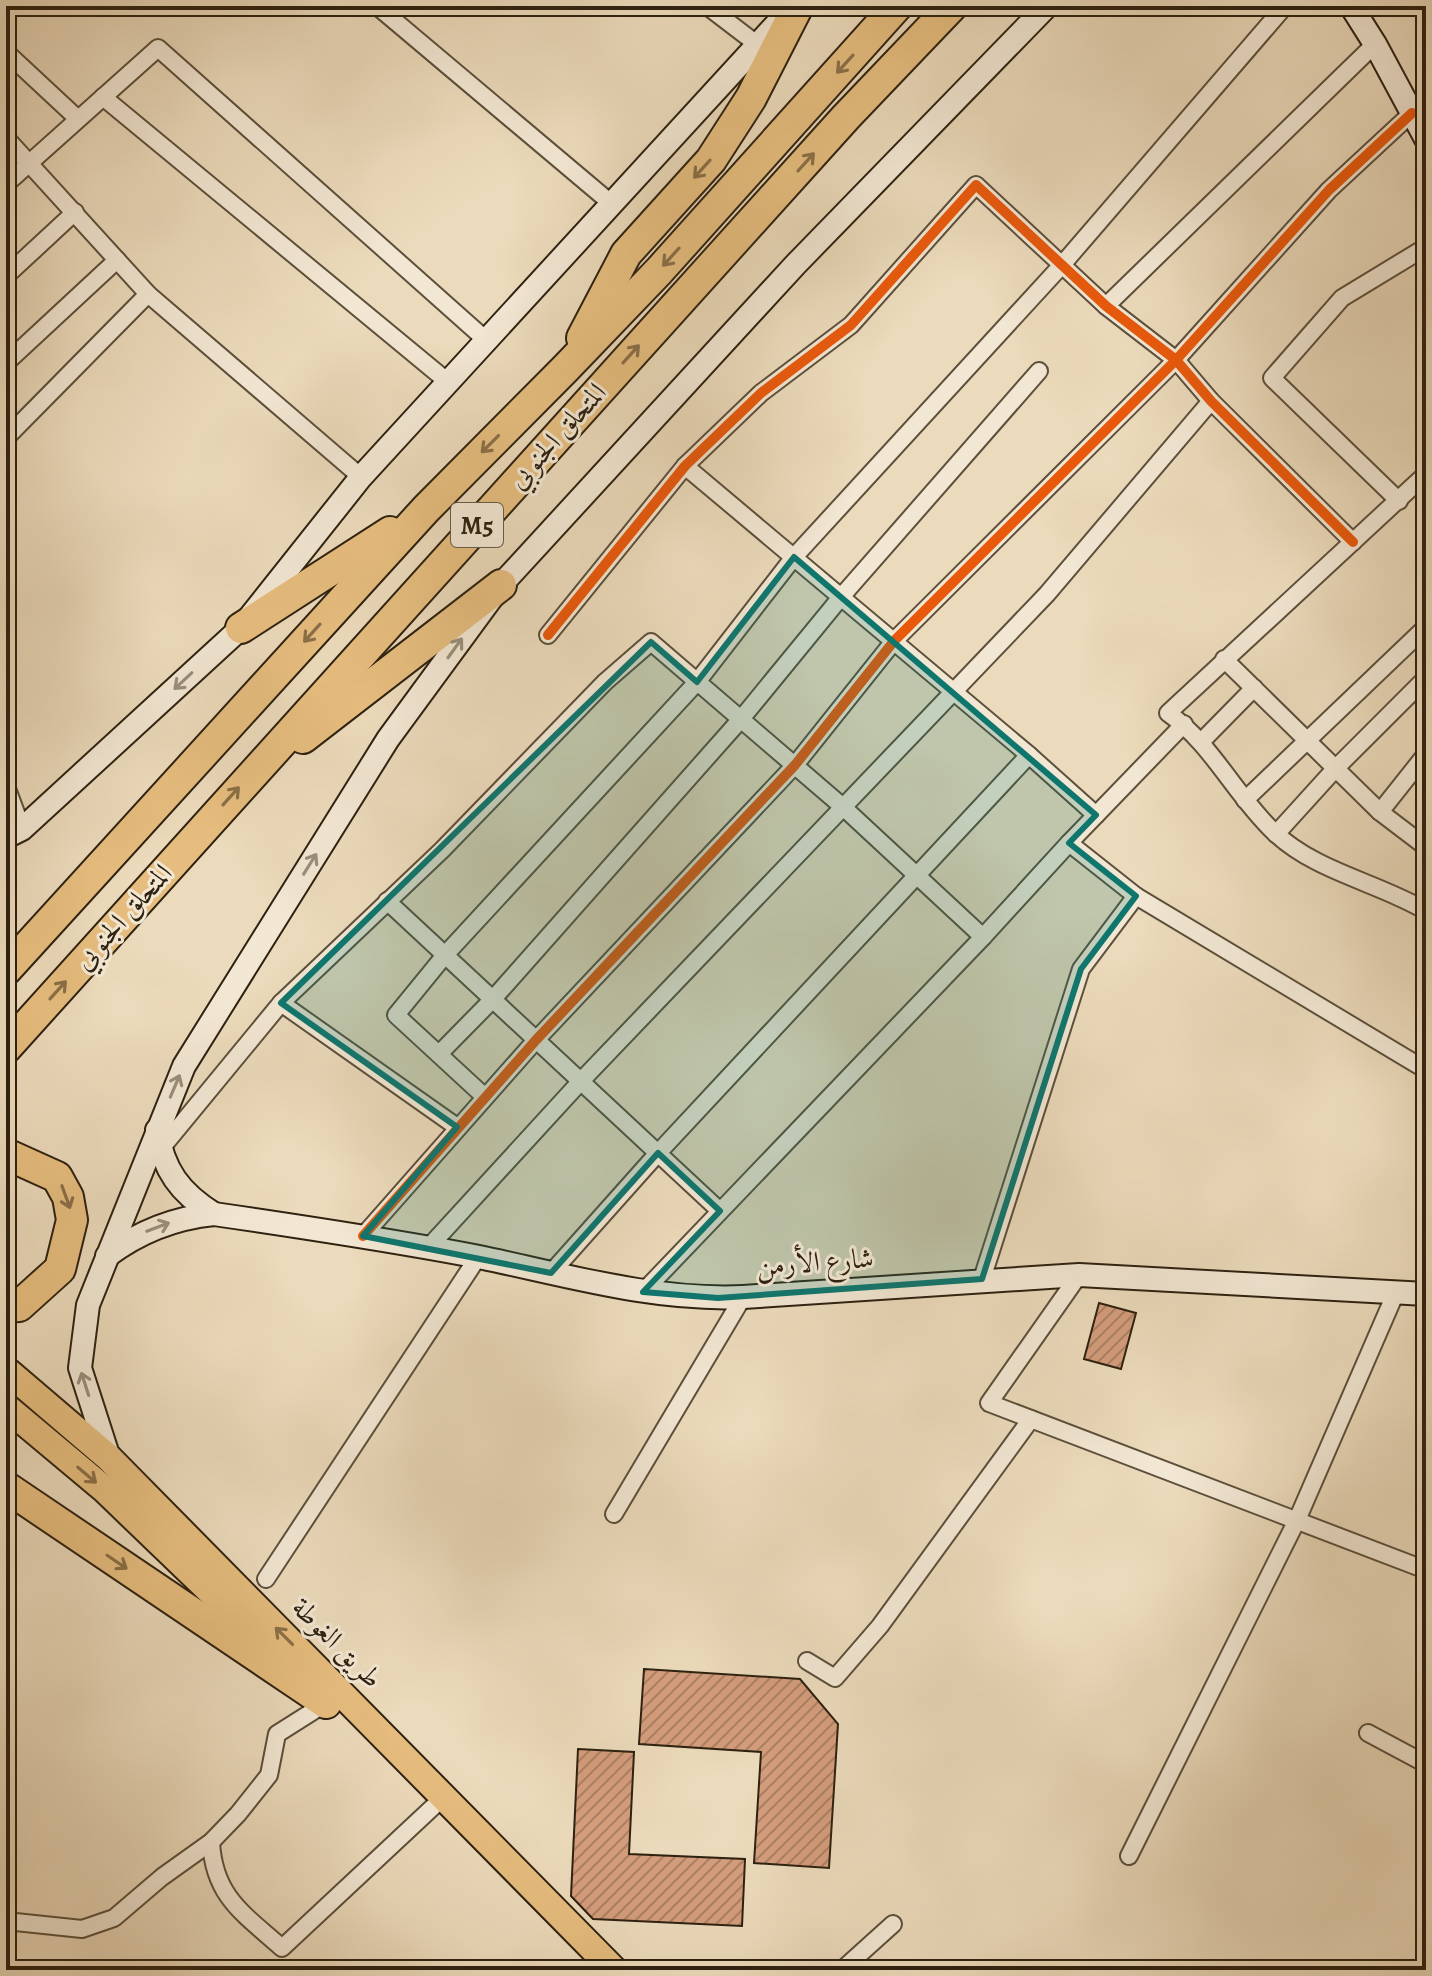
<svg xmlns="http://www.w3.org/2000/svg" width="1432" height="1976" viewBox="0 0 1432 1976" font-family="Alegreya,Amiri,serif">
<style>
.building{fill:url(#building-hatch);stroke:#2d2110;stroke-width:2}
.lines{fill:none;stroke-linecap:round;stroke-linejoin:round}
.street-casing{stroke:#5c4f3b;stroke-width:20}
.secondary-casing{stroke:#2d2110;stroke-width:26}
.primary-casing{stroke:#2d2110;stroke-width:30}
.highway-casing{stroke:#2d2110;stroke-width:34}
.street{stroke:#f2e7d3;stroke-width:16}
.secondary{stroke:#f2e7d3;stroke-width:22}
.primary{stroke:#e6bd7e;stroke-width:26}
.highway{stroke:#e6bd7e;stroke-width:30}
.cycleway-casing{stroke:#f2e7d3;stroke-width:15}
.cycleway{stroke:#e8590c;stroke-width:10}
.oneway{stroke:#8a6f47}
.oneway2{stroke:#998e7b}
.marked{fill:#0f766e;fill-opacity:0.2;stroke:#0f766e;stroke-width:6;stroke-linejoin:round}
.labels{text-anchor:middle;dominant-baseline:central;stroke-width:6;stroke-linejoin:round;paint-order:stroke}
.shield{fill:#f2e7d3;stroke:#685c4a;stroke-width:2}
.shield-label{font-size:26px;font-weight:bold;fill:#2d2110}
.street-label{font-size:28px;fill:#2d2110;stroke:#f2e7d3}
</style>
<defs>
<pattern id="building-hatch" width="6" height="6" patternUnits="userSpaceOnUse" patternTransform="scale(2)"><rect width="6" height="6" fill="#d49d7c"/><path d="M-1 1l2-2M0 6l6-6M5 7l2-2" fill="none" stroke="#ac8064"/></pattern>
</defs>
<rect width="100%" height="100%" fill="#ebdabb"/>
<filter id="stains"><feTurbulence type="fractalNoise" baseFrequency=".0025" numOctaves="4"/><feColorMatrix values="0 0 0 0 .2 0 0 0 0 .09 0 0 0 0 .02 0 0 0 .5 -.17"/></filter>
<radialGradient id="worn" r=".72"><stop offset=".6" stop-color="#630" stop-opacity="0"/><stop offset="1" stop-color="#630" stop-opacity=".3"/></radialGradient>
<g class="building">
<polygon points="1099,1303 1136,1313 1121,1369 1084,1359"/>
<polygon points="644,1669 800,1679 838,1724 829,1868 754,1863 761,1752 639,1744"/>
<polygon points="578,1749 634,1752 629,1854 745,1859 742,1926 593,1919 571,1896"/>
</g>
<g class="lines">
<g class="street-casing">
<g id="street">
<polyline points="377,6 612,204"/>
<polyline points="707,6 758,45"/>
<polyline points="6,52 78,119"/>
<polyline points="103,97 448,382"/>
<polyline points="6,138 148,294 361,477"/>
<polyline points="6,184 158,48 486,340"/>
<polyline points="6,276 75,212"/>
<polyline points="1106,306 1375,44"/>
<polyline points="6,363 117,260"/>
<polyline points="6,438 148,294"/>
<polyline points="685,466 1029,755 1096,815"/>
<path d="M 1426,474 L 1168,713 C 1212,744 1235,795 1274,832 C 1316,872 1377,882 1426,911"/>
<polyline points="1399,501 1272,378 1342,298 1426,247"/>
<polyline points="548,635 685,466 761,393 851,325 976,185 1106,306 1176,360 1211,401 1353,542"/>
<polyline points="1224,659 1380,812 1426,847"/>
<polyline points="1201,742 1254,688"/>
<polyline points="6,786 22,829"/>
<polyline points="1245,800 1426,627"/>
<polyline points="1380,812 1426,754"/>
<polyline points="1276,834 1335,769 1426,678"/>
<polyline points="1069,843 1136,896 1426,1070"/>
<polyline points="387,901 720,1211"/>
<polyline points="281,1003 457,1127"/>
<polyline points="439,1054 493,999 741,719 841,597 1039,371"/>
<polyline points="485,1097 396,1015 445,955 697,682 794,557 1061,266 1285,6"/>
<polyline points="160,1150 281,1003 442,850 605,682 651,642 843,807 983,937"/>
<polyline points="363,1236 536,1040 795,765 894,641 1176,360 1329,190 1412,113"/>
<polyline points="428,1248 581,1081 1047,594 1211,401"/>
<polyline points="551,1273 658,1153 1029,755"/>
<polyline points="1079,1275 989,1403 1426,1570"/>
<polyline points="982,1279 1081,969 1136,896"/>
<polyline points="643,1292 983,937 1069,843 1184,724"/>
<polyline points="614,1514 743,1297"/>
<polyline points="266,1579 478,1257"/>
<polyline points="807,1661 835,1678 880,1626 1031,1419"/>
<polyline points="1368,1733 1426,1764"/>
<path d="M 211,1842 C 214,1897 244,1914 282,1948 L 434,1806"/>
<polyline points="1129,1856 1297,1520 1396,1292"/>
<polyline points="6,1921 82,1929 114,1918 162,1877 211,1842 238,1814 269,1775 277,1734 326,1703"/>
<polyline points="842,1970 893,1924"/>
</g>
</g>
<g class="secondary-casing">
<g id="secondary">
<polyline points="1351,6 1375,44 1426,139"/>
<polyline points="6,837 22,829 241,628 361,477 784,16"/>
<path d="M 157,1130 C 163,1170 180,1193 214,1214"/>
<path d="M 107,1256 C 140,1231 174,1218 214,1214 C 303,1227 391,1240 479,1257 C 566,1275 653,1301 743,1297 L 1079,1275 L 1426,1294"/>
<polyline points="109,1458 80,1368 88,1305 184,1066 388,739 501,585 796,264 1047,6"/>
</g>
</g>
<g class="primary-casing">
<g id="primary">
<polyline points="6,1370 109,1458 614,1970"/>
<polyline points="6,1407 104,1489 289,1667"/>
</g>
</g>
<g class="highway-casing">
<g id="highway">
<polyline points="582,338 626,254 711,160 751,98 798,6"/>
<polyline points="241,628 390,532"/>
<polyline points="303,738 501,585"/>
<polyline points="6,970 426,509 565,369 659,271 897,6"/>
<polyline points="6,1048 846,117 952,6"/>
<polyline points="6,1154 57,1177 68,1197 72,1220 60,1269 19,1306 6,1307"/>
<polyline points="6,1487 326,1703"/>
</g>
</g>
<use href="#street" class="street"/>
<use href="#secondary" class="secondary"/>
<use href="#primary" class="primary"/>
<use href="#highway" class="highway"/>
<g class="cycleway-casing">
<g id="cycleway">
<polyline points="548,635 685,466 761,393 851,325 976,185 1106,306 1176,360 1211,401 1353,542"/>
<polyline points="363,1236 536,1040 795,765 894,641 1176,360 1329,190 1412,113"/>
</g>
</g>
<use href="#cycleway" class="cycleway"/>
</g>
<defs><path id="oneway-shaft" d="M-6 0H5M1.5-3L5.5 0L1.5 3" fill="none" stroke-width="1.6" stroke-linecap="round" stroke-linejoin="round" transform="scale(2)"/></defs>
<g class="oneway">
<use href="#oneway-shaft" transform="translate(845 64) rotate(132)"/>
<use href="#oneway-shaft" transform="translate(806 162) rotate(-48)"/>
<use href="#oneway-shaft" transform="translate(702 169) rotate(132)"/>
<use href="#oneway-shaft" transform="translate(671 257) rotate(132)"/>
<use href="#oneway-shaft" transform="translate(631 354) rotate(-48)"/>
<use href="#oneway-shaft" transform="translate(490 444) rotate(135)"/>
<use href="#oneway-shaft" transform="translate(312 633) rotate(132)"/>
<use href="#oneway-shaft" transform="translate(231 796) rotate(-48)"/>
<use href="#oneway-shaft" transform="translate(58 990) rotate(-48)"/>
<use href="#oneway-shaft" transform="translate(66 1197) rotate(70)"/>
<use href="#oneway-shaft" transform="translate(87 1475) rotate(40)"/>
<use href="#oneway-shaft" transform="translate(117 1562) rotate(34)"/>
<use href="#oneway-shaft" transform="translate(284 1636) rotate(-135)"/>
</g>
<g class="oneway2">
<use href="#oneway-shaft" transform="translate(455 648) rotate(-54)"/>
<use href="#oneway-shaft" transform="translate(183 681) rotate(137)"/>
<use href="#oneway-shaft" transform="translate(310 864) rotate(-58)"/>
<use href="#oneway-shaft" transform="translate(175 1086) rotate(-67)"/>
<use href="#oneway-shaft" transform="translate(158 1227) rotate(-21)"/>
<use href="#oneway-shaft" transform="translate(85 1384) rotate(-108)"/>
</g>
<path class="marked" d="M 794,557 L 1096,815 L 1069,843 L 1136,896 L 1081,969 L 982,1279 L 718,1298 L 643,1292 L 720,1211 L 658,1153 L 551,1273 L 363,1236 L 457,1127 L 281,1003 L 651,642 L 697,682 Z"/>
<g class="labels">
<rect class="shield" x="451" y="503" width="52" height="44" rx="6"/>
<g class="shield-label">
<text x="477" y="525">M5</text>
</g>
<g class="street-label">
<text transform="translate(557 436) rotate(-48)">المتحلق الجنوبي</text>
<text transform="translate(123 917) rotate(-48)">المتحلق الجنوبي</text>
<text transform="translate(815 1262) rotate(-4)">شارع الأرمن</text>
<text transform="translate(337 1643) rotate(45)">طريق الغوطة</text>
</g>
</g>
<rect width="1432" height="1976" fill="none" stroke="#ebdabb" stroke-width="32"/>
<rect x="8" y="8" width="1416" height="1960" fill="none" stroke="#2d2110" stroke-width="4"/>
<rect x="16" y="16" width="1400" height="1944" fill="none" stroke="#2d2110" stroke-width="2"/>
<rect width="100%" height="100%" filter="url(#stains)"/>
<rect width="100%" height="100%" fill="url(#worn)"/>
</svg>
